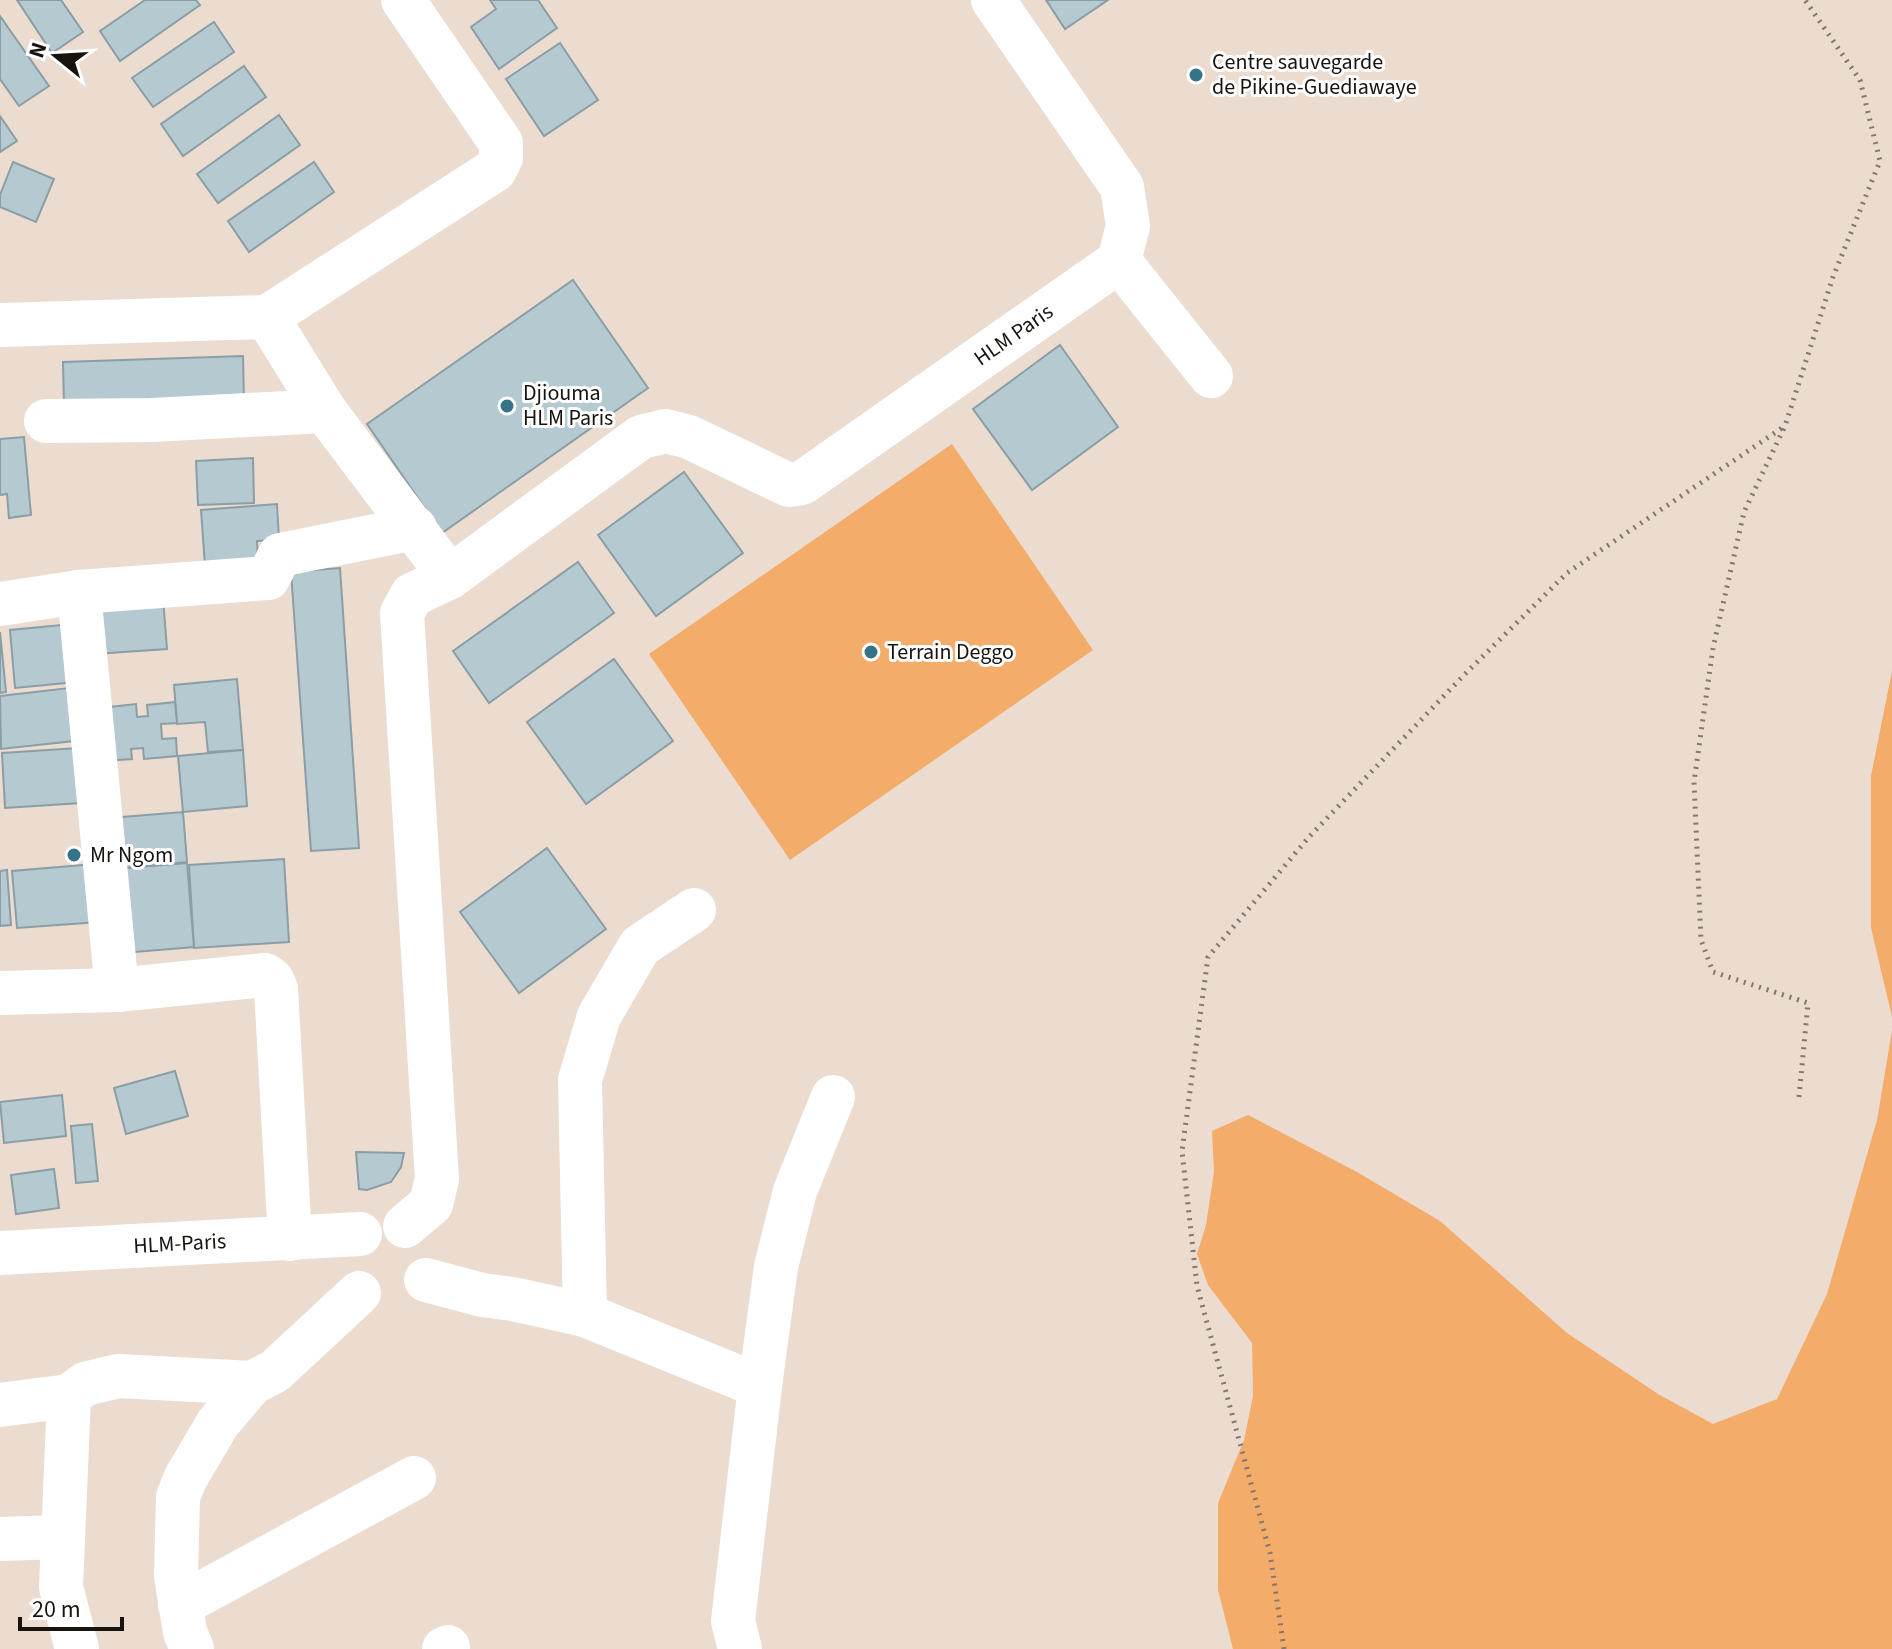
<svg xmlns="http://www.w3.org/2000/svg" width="1892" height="1649" viewBox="0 0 1892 1649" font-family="'Source Sans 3',sans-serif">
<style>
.green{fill:#f4ac6b}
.building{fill:#b5c9d1;stroke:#8b9ea5;stroke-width:2}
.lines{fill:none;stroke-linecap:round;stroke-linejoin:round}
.path{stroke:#82786f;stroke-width:5;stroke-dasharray:2 6;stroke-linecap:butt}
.minor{stroke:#fff;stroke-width:44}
.poi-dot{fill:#357388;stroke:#fff;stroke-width:3}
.labels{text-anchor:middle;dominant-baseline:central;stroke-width:6;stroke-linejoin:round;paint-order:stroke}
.poi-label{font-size:22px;fill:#18130f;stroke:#fff;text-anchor:start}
.street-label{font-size:22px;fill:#18130f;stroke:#fff}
</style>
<rect width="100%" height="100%" fill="#ebdccf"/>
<g class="green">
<polygon points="952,444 1093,650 790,860 649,654"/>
<polygon points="1892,671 1892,1017 1871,928 1871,776"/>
<polygon points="1892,1030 1892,1649 1233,1649 1218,1590 1218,1503 1244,1440 1253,1396 1252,1343 1208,1285 1197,1254 1206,1225 1214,1172 1212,1131 1248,1115 1357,1172 1440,1221 1567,1333 1658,1394 1713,1424 1777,1399 1827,1294 1877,1120"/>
</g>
<g class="building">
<polygon points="17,0 61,0 83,32 52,53"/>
<polygon points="145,0 196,0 200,5 120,61 100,31"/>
<polygon points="490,0 538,0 557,28 499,69 471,27 496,9"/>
<polygon points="1046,0 1108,0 1065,29"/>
<polygon points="0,16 49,86 19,106 0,79"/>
<polygon points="214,22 234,52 153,107 132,78"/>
<polygon points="560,43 598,100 544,136 506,79"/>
<polygon points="244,66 266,97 183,156 161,124"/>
<polygon points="279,115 300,145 218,203 197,174"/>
<polygon points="0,116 17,141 0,152"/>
<polygon points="13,162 54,179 36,222 0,207 0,195"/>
<polygon points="314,162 334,192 249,252 228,221"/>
<polygon points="573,280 648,388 442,533 367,424"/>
<polygon points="1060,345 1118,427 1032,490 973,409"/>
<polygon points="243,356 244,402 64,407 63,362"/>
<polygon points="24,437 31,515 9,518 7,494 0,495 0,439"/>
<polygon points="253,458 254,503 198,505 196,461"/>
<polygon points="684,472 743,553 656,616 598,535"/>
<polygon points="277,504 279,540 257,541 258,561 205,566 201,510"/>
<polygon points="578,562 614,613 489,703 453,651"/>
<polygon points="340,568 359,848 311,851 291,572"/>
<polygon points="163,598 167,649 95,654 91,604"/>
<polygon points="72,624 76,682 15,688 10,630"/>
<polygon points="0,632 6,692 0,693"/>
<polygon points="614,659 673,741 586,804 527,722"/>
<polygon points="237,679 243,750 208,752 205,722 177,724 174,685"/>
<polygon points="69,688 74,741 1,749 0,696"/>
<polygon points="175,702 177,723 161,724 162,739 176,738 177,756 144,759 143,748 131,749 132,759 105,761 100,708 136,704 137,717 148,716 147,705"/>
<polygon points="78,748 81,803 5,808 2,753"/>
<polygon points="243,750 247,806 183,812 178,756"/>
<polygon points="183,812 187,862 115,869 110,818"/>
<polygon points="547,848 606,929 519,993 460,912"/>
<polygon points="284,859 289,942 194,948 189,865"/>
<polygon points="187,863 194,947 123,953 116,869"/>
<polygon points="94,864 99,922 17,928 12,871"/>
<polygon points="7,870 11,925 0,926 0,871"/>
<polygon points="175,1071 188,1116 126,1134 114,1088"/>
<polygon points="62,1095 66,1136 4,1143 0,1102"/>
<polygon points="92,1124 98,1181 76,1183 71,1126"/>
<polygon points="356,1152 404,1153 401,1167 391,1182 367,1190 359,1189"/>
<polygon points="54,1169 59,1208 16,1214 11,1175"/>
</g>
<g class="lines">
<g class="path">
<polyline points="1799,1097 1808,1003 1713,972 1701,940 1694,782 1713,648 1744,512 1785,426 1833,277 1880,161 1860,80 1805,0"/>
<polyline points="1284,1649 1270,1553 1197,1286 1182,1151 1208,957 1309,837 1463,676 1567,573 1785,426"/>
</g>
<g class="minor">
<polyline points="1119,261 1211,376"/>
<polyline points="267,317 495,170 501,158 501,143 403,0"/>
<polyline points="0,325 267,317 325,411 450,577"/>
<polyline points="46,421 152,420 325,411"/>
<polyline points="79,592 117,990"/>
<polyline points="0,604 79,592 268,578 280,555 415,528"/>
<polyline points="0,993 117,990 265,975 272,980 276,989 290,1239"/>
<path id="s1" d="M 405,1226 L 431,1204 L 437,1179 L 402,613 L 412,595 L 450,577 L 641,437 L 666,431 L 689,437 L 789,485 L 802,483 L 1119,261 L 1128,226 L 1122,187 L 993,0"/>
<path id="s2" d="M 0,1253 L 360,1234"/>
<polyline points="426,1280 482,1295 513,1299 585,1315 760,1386 733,1621 740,1649"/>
<polyline points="585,1315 580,1080 599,1016 640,946 694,910"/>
<polyline points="760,1386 776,1267 795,1191 833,1097"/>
<polyline points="0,1405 69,1396"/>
<polyline points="0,1539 63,1537"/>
<polyline points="180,1605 414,1478"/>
<polyline points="77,1649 61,1587 69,1396 85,1384 118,1376 252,1383"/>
<polyline points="192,1649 185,1632 176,1576 178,1497 185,1479 218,1423 252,1383 275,1371 359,1293"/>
<polyline points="444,1649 448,1647"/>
</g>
</g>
<g class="poi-dot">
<circle cx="1196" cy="75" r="8"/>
<circle cx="507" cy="406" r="8"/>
<circle cx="871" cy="652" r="8"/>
<circle cx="74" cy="855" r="8"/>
</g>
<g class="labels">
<g class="poi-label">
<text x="1212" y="62">Centre sauvegarde<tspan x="1212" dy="25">de Pikine-Guediawaye</tspan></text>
<text x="523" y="393">Djiouma<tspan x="523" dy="25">HLM Paris</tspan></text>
<text x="887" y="652">Terrain Deggo</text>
<text x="90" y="855">Mr Ngom</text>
</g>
<g class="street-label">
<text stroke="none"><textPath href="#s1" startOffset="1358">HLM Paris</textPath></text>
<text stroke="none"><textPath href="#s2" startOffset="180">HLM-Paris</textPath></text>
</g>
</g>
<g transform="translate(56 56) rotate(288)" stroke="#ffffff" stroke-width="6" paint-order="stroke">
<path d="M0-6L14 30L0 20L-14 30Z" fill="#18130f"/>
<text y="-12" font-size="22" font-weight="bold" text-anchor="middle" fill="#18130f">N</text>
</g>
<path d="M20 1617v12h102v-12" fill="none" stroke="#18130f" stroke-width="4"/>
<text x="32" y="1617" font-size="24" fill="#18130f" stroke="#ffffff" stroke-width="6" paint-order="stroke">20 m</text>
</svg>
